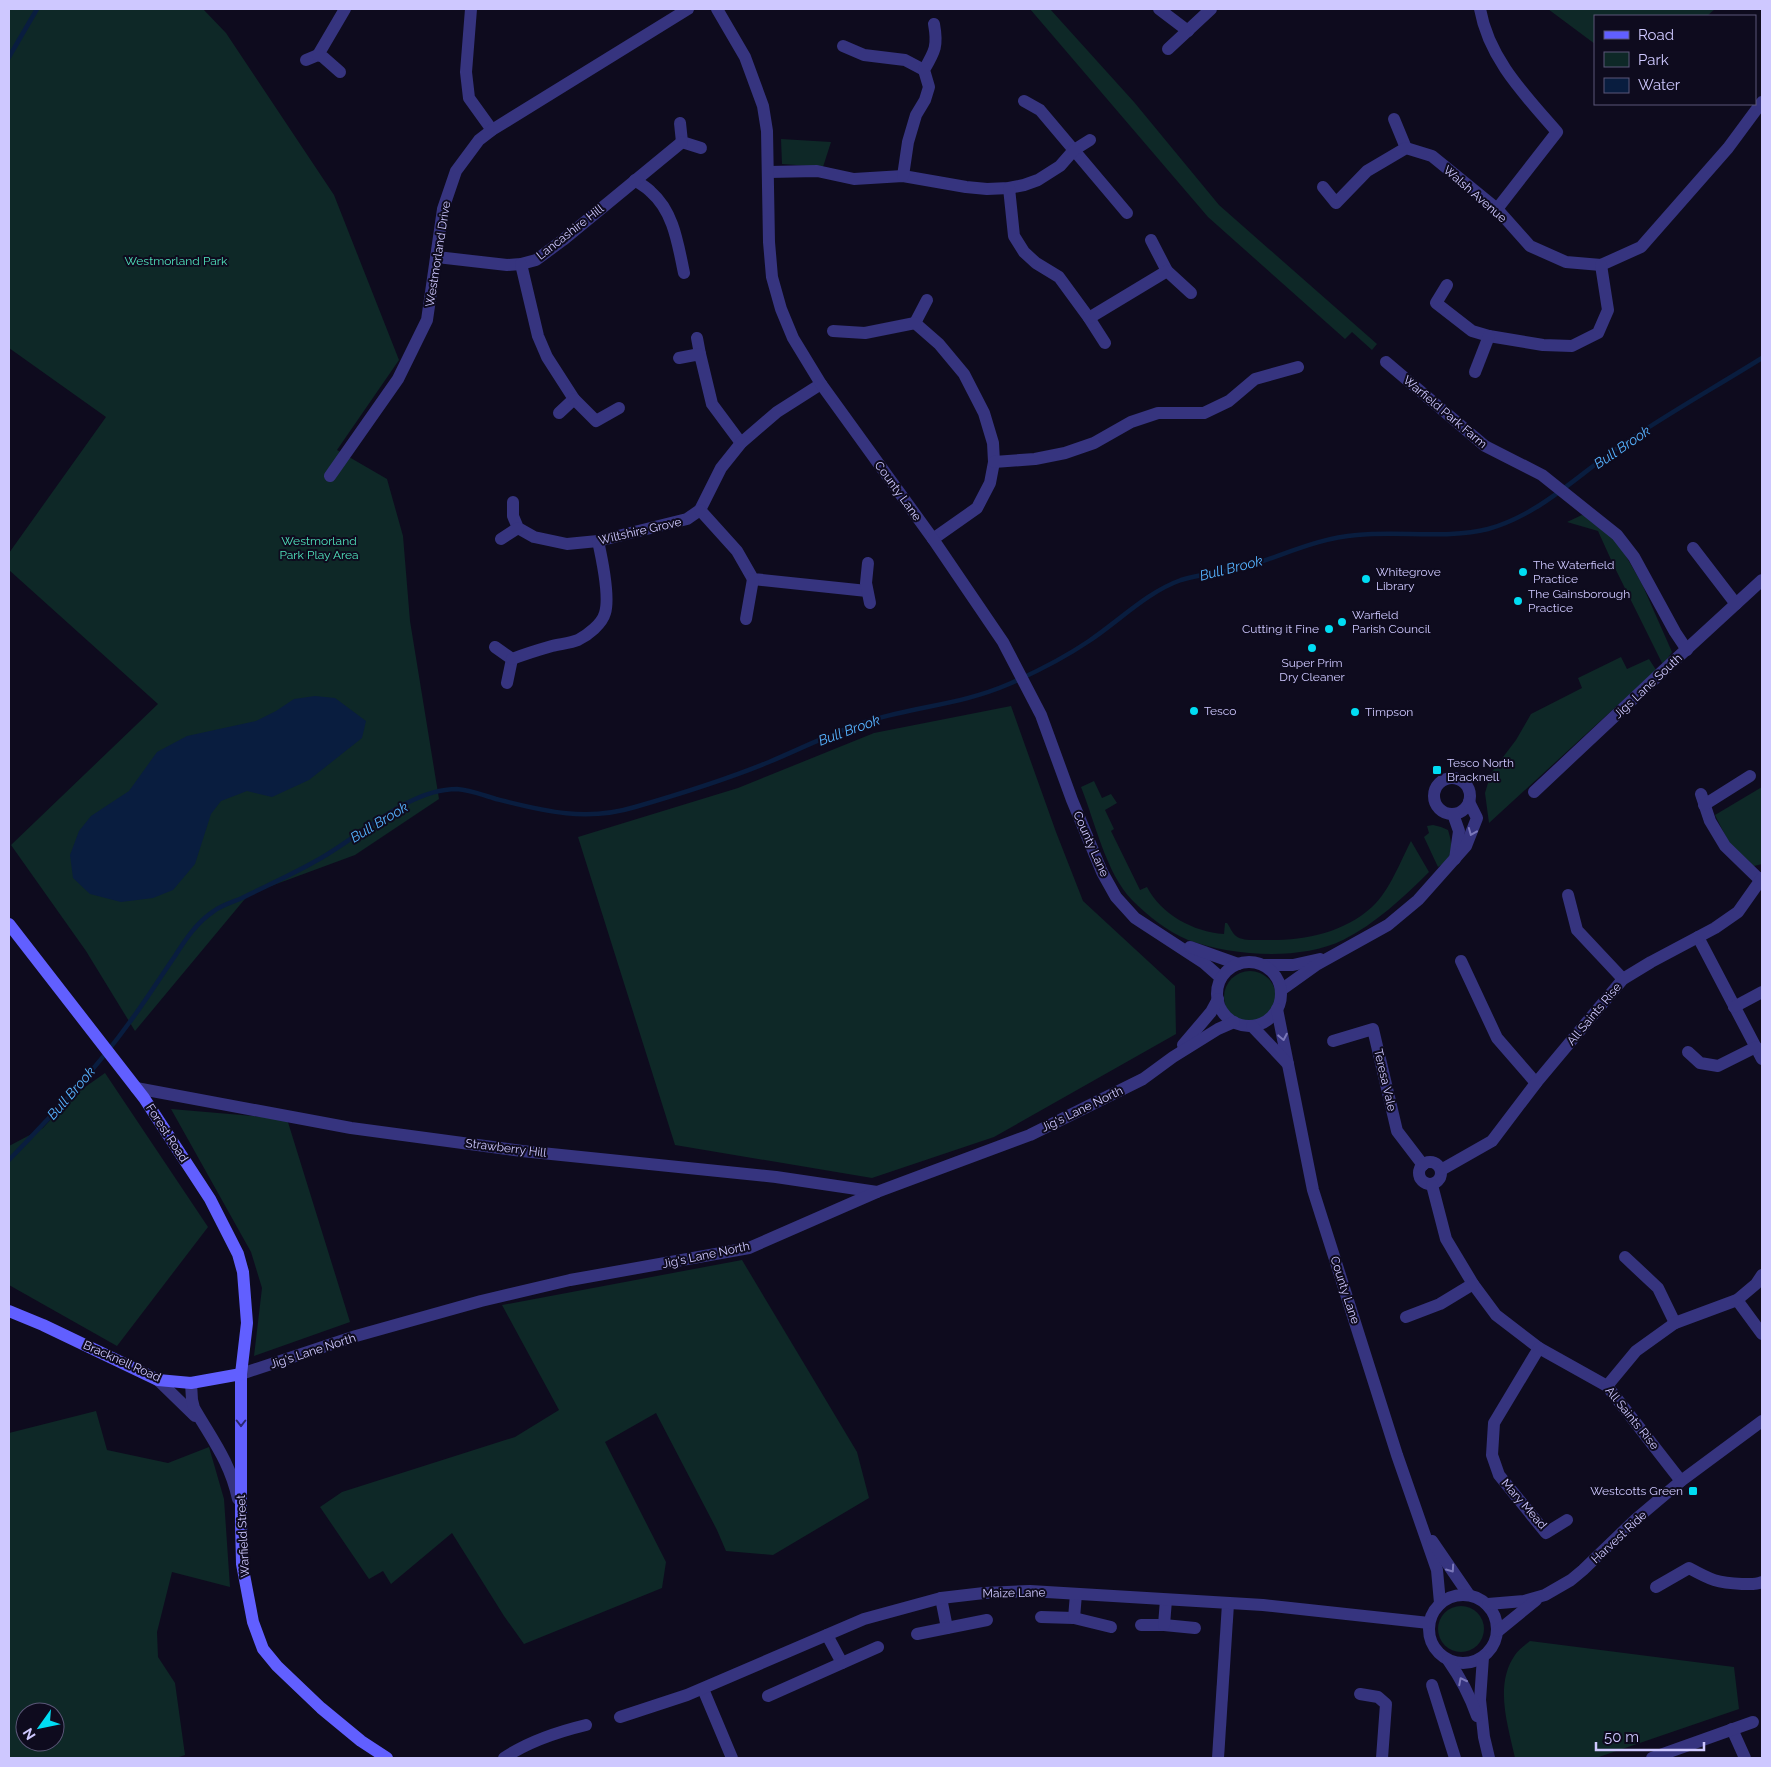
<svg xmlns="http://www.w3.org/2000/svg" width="1771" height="1767" viewBox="0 0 1771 1767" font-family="Raleway,sans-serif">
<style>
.green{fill:#0e2827;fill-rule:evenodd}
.water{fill:#091d3f}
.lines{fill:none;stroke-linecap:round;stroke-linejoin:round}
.stream{stroke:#091d3f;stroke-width:4.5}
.minor{stroke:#36347f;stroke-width:12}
.tertiary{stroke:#36347f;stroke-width:12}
.secondary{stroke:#615fff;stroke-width:12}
.oneway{stroke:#7a77b9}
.oneway2{stroke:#2b286d}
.poi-dot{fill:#00ddf3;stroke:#0e0b1e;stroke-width:2}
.labels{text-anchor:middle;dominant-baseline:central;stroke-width:4;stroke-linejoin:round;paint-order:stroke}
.street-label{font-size:12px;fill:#cec8ff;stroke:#0e0b1e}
.park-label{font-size:12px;fill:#50e3bc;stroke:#0e0b1e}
.poi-label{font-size:12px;fill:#cec8ff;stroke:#0e0b1e;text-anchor:start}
.water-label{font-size:14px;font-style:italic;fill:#56b3ff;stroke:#0e0b1e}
</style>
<rect width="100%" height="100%" fill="#0e0b1e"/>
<g class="green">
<polygon points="9,9 203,9 226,33 334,195 399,360 337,450 387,479 403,536 410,621 439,799 355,855 249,894 135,1031 86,951 11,845 158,704 9,570 9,553 106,417 9,348"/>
<polygon points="1030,9 1050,9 1134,102 1219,205 1377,344 1372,350 1352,332 1345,339 1208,217"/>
<polygon points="1548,9 1715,9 1707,16 1595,16 1595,44"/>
<polygon points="781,139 831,142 823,167 782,164"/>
<polygon points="1582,515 1596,521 1615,537 1642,584 1672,652 1663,665 1613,564 1598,531 1567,522"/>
<polygon points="1621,657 1627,669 1649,659 1656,670 1489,823 1485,793 1491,773 1516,740 1531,714 1582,688 1578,678"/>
<polygon points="1011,706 1056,832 1083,901 1175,986 1176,1034 994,1137 872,1178 675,1145 578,837 738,788 874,733"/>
<path d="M 1094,781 L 1102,798 L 1111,794 L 1117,803 L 1105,810 L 1114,829 L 1111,831 L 1140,890 L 1147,887 C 1161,914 1193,932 1224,934 L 1225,923 L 1227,923 C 1230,927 1232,933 1236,936 C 1242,941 1255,940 1262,940 C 1302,941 1342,934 1372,907 C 1390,890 1400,862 1411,841 L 1429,872 C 1404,897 1375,924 1343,940 C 1300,961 1232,956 1188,940 C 1168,932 1147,915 1132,900 C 1106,873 1095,822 1081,787 Z"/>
<polygon points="1762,787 1762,864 1754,866 1729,843 1715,815"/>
<path d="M 1433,825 L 1441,827 L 1448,830 C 1453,846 1454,858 1438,867 L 1424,837 L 1429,833 L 1427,826 Z"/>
<circle cx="1250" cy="997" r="26"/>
<polygon points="105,1073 208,1227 117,1346 9,1285 9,1146 43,1128 71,1097"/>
<polygon points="171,1109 287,1119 350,1322 254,1356 262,1288 251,1252"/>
<polygon points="742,1260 857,1452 869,1498 773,1555 726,1551 717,1530 656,1413 605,1442 666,1562 662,1588 524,1644 504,1616 452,1533 391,1584 383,1571 369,1579 320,1507 342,1492 515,1437 559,1410 502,1305"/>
<path d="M 96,1411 L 107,1450 L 168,1463 L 209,1447 L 224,1499 L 230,1587 L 172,1572 L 157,1632 L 158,1657 L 175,1683 L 185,1755 L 176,1758 L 9,1758 L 9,1433 ZM 25,1712 L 55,1712 L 55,1742 L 25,1742 Z"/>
<circle cx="1461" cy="1629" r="23"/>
<path d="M 1530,1641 L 1734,1667 L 1739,1709 L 1596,1758 L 1515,1758 C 1508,1725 1494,1685 1515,1655 C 1518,1650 1525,1645 1530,1641 Z"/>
</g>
<polygon class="water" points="315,696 335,698 366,721 362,738 309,780 272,797 247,791 221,801 211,814 195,864 173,890 153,898 121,902 90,894 73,878 70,855 79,831 91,816 129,791 157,752 187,736 256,721 276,711 294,699"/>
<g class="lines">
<g class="stream">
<polyline points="9,57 37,9"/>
<path d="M 9,1160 C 51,1116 93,1073 129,1023 C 145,1002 159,979 175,956 C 185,940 197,922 214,911 C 222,905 233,902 242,898 C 266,886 291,875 314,862 C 357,840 406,789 457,789 C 471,790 482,795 496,799 C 544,811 586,822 635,807 C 680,794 725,780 769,762 C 803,748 837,730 872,720 C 919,706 963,704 1009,684 C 1036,672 1064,658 1089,641 C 1119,621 1147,592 1181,580 C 1201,574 1221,573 1241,568 C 1280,557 1316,538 1357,535 C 1399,531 1449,539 1488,529 C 1538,515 1575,478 1616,449 C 1663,416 1714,388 1762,358"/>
</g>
<g class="minor">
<polyline points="471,9 466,72 469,98 492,130"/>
<polyline points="1159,9 1188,31"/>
<path d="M 1480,9 C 1489,59 1525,95 1557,132 L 1497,209"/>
<polyline points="843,46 864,55 905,60 924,70"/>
<polyline points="1168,49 1211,9"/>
<polyline points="306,60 318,55"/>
<polyline points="340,72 323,57 318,55 345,9"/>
<polyline points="1024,101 1040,110 1127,213"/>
<polyline points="1394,119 1406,148"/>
<polyline points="680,123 682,142 701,148"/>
<polyline points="769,172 817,171 854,179 903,176 966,187 987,189 1009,188 1024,185 1038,180 1060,166 1074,150 1090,140"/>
<path d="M 903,176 L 908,142 L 916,115 L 925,100 L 929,87 L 924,70 C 935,51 938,46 934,24"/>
<path d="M 635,180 C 640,184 646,187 651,192 C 674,212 678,245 684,273"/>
<polyline points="1323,187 1336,203 1367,171 1406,148 1432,156 1497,209 1530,246 1566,262 1601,265 1641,247 1728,148 1762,102"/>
<polyline points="1009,188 1014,236 1024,252 1036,263 1059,277 1089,318 1105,343"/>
<polyline points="1151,240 1167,271"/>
<polyline points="437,257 507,265 521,264 536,260 563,240 682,142"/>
<polyline points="521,264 538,336 547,357 574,399 559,413"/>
<polyline points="1447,285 1436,303 1472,331 1489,336 1543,345 1572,346 1598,333 1608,310 1601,265"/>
<polyline points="1089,318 1167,271 1191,293"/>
<polyline points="915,323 927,300"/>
<polyline points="833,331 865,333 915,323 939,344 964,374 984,413 993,443 994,462 990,483 977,508 933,539"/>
<polyline points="697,338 700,354"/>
<polyline points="679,358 700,354 712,404 741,443"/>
<polyline points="1386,362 1485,446 1542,475 1617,535 1634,557 1675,632 1687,650"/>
<polyline points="1475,372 1489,336"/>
<polyline points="574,399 596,421 619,408"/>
<polyline points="994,462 1035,459 1065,453 1094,443 1131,422 1158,413 1204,413 1229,401 1255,379 1298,367"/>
<polyline points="330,476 398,379 427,320 443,209 456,171 479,140 492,130 688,9"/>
<polyline points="513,502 513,516 518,528 534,537 567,544 598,541 687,519 700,510 721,468 741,443 777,412 821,384"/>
<polyline points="700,510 737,551 753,579 867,591"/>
<polyline points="501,539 518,528"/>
<polyline points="1693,548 1736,604"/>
<polyline points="868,563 866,583 870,603"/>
<polyline points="746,619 753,579"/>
<polyline points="495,647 512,659 507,683"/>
<path d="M 512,659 C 525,654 538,650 552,646 C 560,644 571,643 578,640 C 588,635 602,624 605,613 C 610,597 602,559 598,541"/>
<circle cx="1452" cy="796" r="18"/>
<polyline points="1534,792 1664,670 1762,580"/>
<polyline points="1701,794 1710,821 1725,846 1760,880"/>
<polyline points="1704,805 1750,776"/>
<polyline points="1453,814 1459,831 1455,859"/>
<polyline points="1568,895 1577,930 1623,979"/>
<polyline points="1698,937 1762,1059"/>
<polyline points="1461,961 1497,1038 1536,1083"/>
<polyline points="1264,965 1293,965 1320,959"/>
<polyline points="1281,990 1316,965 1388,925 1418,900 1466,846 1477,818 1469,802"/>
<polyline points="1734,1007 1762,992"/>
<polyline points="1333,1041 1373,1029 1397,1131 1423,1165"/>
<polyline points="1688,1052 1700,1063 1718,1066 1756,1047"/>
<polyline points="136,1088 351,1128 522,1151 776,1177 877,1192"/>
<circle cx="1430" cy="1173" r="11"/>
<polyline points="1441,1170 1492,1141 1536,1083 1623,979 1651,962 1715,928 1738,912 1762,878"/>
<polyline points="1432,1185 1446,1239 1473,1284 1496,1315 1539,1348 1607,1386 1681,1481"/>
<polyline points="1625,1257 1658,1288 1675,1323"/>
<polyline points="1737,1300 1762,1334"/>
<polyline points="1406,1317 1440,1304 1473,1284"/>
<polyline points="1539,1348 1494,1423 1492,1455 1499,1475 1546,1533 1567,1520"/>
<polyline points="158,1380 195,1416"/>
<path d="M 191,1383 L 192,1400 L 194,1408 C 213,1441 230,1462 238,1499"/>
<polyline points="1607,1386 1636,1351 1675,1323 1737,1300 1756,1284 1762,1275"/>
<path d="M 1656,1587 L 1689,1568 C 1711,1580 1717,1583 1742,1584 C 1750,1584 1755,1585 1762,1582"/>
<polyline points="941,1598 947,1628"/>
<polyline points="1041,1617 1074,1618 1111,1627"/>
<polyline points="1074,1618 1076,1594"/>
<polyline points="1141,1625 1164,1625 1195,1628"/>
<polyline points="1164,1625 1166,1600"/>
<polyline points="917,1634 987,1620"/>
<polyline points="827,1635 842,1663"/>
<polyline points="1432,1685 1455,1758"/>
<polyline points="703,1689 732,1758"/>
<polyline points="1360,1694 1378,1697 1386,1704 1382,1758"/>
<polyline points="768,1696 878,1647"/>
<polyline points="1732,1729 1745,1758"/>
<polyline points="1218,1758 1228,1604"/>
<polyline points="1652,1758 1753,1722"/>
</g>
<g class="tertiary">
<polyline points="717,9 745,57 763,106 767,131 769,242 772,277 781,309 793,338 821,384 933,539 1003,642 1041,715 1072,800 1102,872 1116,897 1135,918 1204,963 1221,978"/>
<polyline points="1190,947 1238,964"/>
<circle cx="1249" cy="994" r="32"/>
<polyline points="1277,1009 1313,1190 1397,1455 1437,1570 1440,1603"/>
<polyline points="1252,1026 1288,1064"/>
<polyline points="1183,1045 1211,1012 1218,999"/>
<polyline points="241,1374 356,1336 481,1301 570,1280 749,1248 877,1192 1030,1135 1143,1079 1173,1057 1218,1029 1234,1022"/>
<polyline points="1432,1541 1469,1595"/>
<circle cx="1463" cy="1629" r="34"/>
<polyline points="1488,1604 1524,1601 1545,1595 1571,1580 1583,1570 1636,1519 1681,1481 1762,1421"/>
<polyline points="1498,1631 1536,1600"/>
<polyline points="1483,1657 1480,1700 1484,1737 1489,1758"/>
<path d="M 1448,1660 C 1460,1677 1470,1696 1477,1716"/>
<polyline points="620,1717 687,1695 864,1619 941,1598 984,1593 1030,1591 1263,1605 1429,1623"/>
<path d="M 504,1758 C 529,1741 557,1732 586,1725"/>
</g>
<g class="secondary">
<polyline points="9,924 144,1098 210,1199 238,1254 243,1272 247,1323 241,1374 241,1524 242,1564 253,1622 263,1649 277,1666 321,1708 361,1741 387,1758"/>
<polyline points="9,1311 43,1325 158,1380 191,1383 241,1374"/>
</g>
</g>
<defs><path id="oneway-chevron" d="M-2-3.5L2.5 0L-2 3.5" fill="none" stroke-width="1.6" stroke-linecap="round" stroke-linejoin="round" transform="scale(1.25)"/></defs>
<g class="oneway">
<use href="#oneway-chevron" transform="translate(1472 832) rotate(112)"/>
<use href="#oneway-chevron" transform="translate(1283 1037) rotate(79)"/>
<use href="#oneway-chevron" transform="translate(1451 1569) rotate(55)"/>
<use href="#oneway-chevron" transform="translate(1462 1681) rotate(-117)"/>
</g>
<use class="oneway2" href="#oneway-chevron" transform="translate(241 1423) rotate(90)"/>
<g class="poi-dot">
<circle cx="1523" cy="572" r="5"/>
<circle cx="1366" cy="579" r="5"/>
<circle cx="1518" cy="601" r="5"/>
<circle cx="1342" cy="622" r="5"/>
<circle cx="1329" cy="629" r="5"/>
<circle cx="1312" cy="648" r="5"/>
<circle cx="1194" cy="711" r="5"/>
<circle cx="1355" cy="712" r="5"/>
<rect x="1432" y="765" width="10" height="10" rx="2.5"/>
<rect x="1688" y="1486" width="10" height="10" rx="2.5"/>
</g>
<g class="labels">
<g class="street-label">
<text transform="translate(1475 194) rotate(41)">Walsh Avenue</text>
<text transform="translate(570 232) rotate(-38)">Lancashire Hill</text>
<text transform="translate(438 254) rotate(-81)">Westmorland Drive</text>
<text transform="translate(1445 412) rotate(40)">Warfield Park Farm</text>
<text transform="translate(898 491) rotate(54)">County Lane</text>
<text transform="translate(640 531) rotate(-13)">Wiltshire Grove</text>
<text transform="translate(1648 686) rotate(-43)">Jigs Lane South</text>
<text transform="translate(1091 844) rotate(66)">County Lane</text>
<text transform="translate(1594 1014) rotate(-50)">All Saints Rise</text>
<text transform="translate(1385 1080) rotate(77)">Teresa Vale</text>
<text transform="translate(1082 1109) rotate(-26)">Jig's Lane North</text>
<text transform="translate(167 1133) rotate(57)">Forest Road</text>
<text transform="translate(506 1148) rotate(7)">Strawberry Hill</text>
<text transform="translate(706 1255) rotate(-12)">Jig's Lane North</text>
<text transform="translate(1345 1290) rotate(72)">County Lane</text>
<text transform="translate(313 1351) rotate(-18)">Jig's Lane North</text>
<text transform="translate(122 1361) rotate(24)">Bracknell Road</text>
<text transform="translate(1632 1418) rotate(51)">All Saints Rise</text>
<text transform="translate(1524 1504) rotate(49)">Mary Mead</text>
<text transform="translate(243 1536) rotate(-93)">Warfield Street</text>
<text transform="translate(1619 1537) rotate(-43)">Harvest Ride</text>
<text transform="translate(1014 1593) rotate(-1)">Maize Lane</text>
</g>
<g class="park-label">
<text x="176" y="261">Westmorland Park</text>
<text x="319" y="541">Westmorland<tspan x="319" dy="14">Park Play Area</tspan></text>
</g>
<g class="poi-label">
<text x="1533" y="565">The Waterfield<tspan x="1533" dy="14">Practice</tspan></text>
<text x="1376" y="572">Whitegrove<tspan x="1376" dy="14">Library</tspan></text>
<text x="1528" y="594">The Gainsborough<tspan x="1528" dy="14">Practice</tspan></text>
<text x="1352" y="615">Warfield<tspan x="1352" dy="14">Parish Council</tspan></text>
<text x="1319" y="629" text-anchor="end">Cutting it Fine</text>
<text x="1312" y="663" text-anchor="middle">Super Prim<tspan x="1312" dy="14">Dry Cleaner</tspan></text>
<text x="1204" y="711">Tesco</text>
<text x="1365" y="712">Timpson</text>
<text x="1447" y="763">Tesco North<tspan x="1447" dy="14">Bracknell</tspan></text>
<text x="1683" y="1491" text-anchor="end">Westcotts Green</text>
</g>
<g class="water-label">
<text transform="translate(1622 447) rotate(-34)">Bull Brook</text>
<text transform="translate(1231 568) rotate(-14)">Bull Brook</text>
<text transform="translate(849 730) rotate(-20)">Bull Brook</text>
<text transform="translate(379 822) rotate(-31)">Bull Brook</text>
<text transform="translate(71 1093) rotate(-49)">Bull Brook</text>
</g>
</g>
<rect width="1771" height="1767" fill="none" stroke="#cec8ff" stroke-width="20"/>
<rect x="1594" y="15" width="162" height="90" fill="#0e0b1e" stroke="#5b5778"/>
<rect x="1604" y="31" width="25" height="8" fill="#615fff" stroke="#5b5778"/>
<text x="1638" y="40" font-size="15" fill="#cec8ff">Road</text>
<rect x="1604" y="52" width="25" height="15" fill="#0e2827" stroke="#5b5778"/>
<text x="1638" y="65" font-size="15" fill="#cec8ff">Park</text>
<rect x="1604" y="78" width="25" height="15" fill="#091d3f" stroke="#5b5778"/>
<text x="1638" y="90" font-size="15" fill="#cec8ff">Water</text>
<g transform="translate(40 1727) rotate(237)"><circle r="24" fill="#0e0b1e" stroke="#5b5778"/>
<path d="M0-4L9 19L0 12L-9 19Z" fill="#00ddf3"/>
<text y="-8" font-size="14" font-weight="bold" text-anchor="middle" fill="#cec8ff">N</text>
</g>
<path d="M1596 1742v8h108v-8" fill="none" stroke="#cec8ff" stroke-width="2.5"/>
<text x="1604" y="1742" font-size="15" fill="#cec8ff" stroke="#0e0b1e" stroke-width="4" paint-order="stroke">50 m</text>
</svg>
